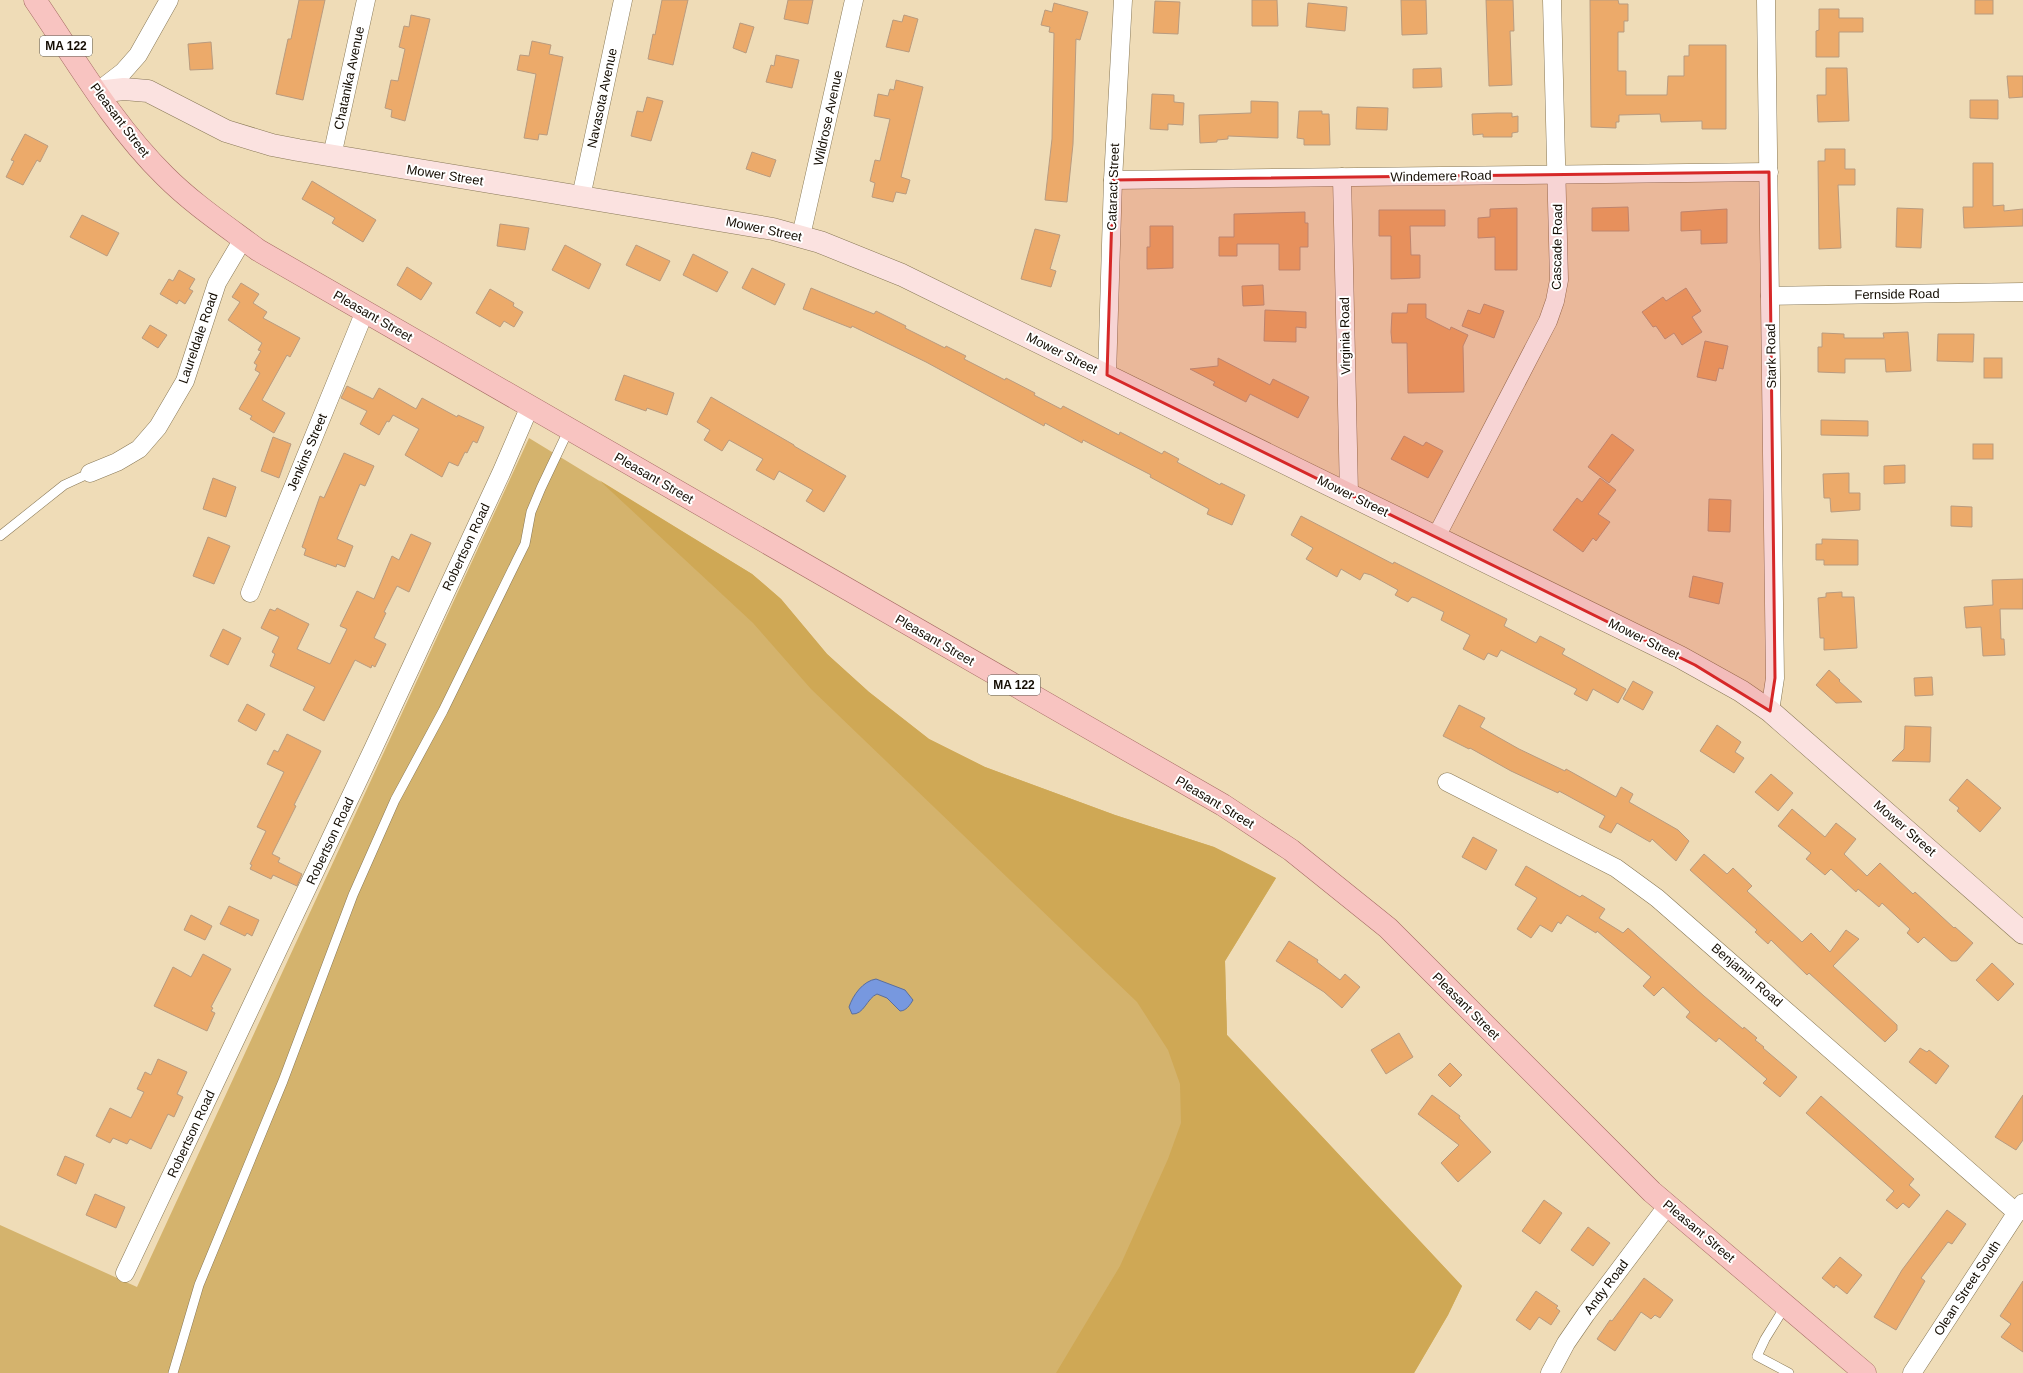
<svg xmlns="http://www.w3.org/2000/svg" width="2023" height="1373" viewBox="0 0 2023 1373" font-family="Helvetica,sans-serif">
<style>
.green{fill:#d4b36d}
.forest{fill:#cfa855}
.water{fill:#7798df;stroke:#596e9d}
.building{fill:#ecaa6a;stroke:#b99b7f}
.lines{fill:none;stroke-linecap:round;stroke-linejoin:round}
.lane-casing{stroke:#887856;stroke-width:10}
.street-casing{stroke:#887856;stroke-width:19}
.secondary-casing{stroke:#887856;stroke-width:23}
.primary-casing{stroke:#a56b63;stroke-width:23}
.lane{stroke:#fff;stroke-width:9}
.street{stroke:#fff;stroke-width:18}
.secondary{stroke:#fbe2e0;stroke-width:22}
.primary{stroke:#f8c4c1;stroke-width:22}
.marked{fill:#d62828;fill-opacity:0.2;stroke:#d62828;stroke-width:3;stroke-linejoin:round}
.labels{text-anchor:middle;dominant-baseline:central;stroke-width:4;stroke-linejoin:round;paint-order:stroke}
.shield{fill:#fff;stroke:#5a564f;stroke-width:1}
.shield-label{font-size:12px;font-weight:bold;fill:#140d03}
.street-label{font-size:13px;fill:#140d03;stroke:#fff}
</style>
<rect width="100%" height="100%" fill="#efdcb7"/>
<polygon class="green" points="529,438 752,574 781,599 827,654 869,692 929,739 985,767 1115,815 1214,847 1276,878 1225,961 1227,1035 1462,1286 1448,1315 1414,1373 0,1373 0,1225 137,1287"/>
<polygon class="forest" points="599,480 752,574 781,599 827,654 869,692 929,739 985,767 1115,815 1214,847 1276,878 1225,961 1227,1035 1462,1286 1448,1315 1414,1373 1056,1373 1120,1266 1168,1159 1181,1123 1180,1084 1168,1050 1137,1002 811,689 753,623"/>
<path class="water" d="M 876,979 L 905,990 L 913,1000 C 910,1005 906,1011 900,1011 L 887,998 L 877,994 C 867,998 864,1015 852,1014 L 849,1007 C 853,995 863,981 876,979 Z"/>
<g class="building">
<polygon points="299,0 325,0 303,100 276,94 288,39 291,39"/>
<polygon points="662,0 688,0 673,65 648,59 653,34 655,35"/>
<polygon points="788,0 813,0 808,24 784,19"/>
<polygon points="1252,0 1277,0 1278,26 1252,26"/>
<polygon points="1401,0 1426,0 1427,34 1402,35"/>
<polygon points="1486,0 1513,0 1514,31 1510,31 1512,85 1489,86"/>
<polygon points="1590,0 1618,0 1619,4 1628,4 1628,21 1624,21 1624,32 1618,32 1618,71 1626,71 1626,95 1667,95 1668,76 1684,76 1684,56 1689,56 1689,45 1726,45 1726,129 1702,129 1702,121 1661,122 1660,114 1619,115 1619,122 1616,122 1616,128 1591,127"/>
<rect x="1975" y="0" width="18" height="14"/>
<polygon points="1155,1 1180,2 1178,34 1153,33"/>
<polygon points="1054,3 1088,12 1080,40 1076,39 1073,144 1067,202 1045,200 1052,139 1054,33 1049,32 1050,27 1041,25 1045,10 1052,12"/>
<polygon points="1308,3 1347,7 1345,31 1306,27"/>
<polygon points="1819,9 1839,9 1839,18 1863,18 1863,32 1839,32 1839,57 1816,57 1816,31 1819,30"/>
<polygon points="411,15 430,19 405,121 391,117 392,110 385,108 391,80 398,81 405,49 399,47 404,26 409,27"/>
<polygon points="904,15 918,19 909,52 886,47 893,20 902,22"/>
<polygon points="740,23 754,27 746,53 733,48"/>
<polygon points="532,41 551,45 549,54 563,57 547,135 539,134 538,140 524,138 536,74 517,70 520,55 529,56"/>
<polygon points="211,42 213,69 190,70 188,44"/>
<polygon points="776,55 799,60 792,88 766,82 771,65 774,66"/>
<polygon points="1441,68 1442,87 1413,88 1413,69"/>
<polygon points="1826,68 1847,68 1849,121 1818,122 1817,95 1826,95"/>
<polygon points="2007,76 2023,76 2023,97 2009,98"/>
<polygon points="896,80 923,87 901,177 910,180 906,194 896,192 893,202 872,197 875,183 870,181 875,160 880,161 890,119 874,116 878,94 888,96 890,89 894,90"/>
<polygon points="1152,94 1174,95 1174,102 1184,103 1183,125 1168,124 1168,130 1150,129"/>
<polygon points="647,97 663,101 651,141 631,136 637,111 643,112"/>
<polygon points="1970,100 1998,100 1998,119 1970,118"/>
<polygon points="1251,101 1278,102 1278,138 1228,136 1228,139 1217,140 1217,142 1200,143 1199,115 1251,113"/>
<polygon points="1357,107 1388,108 1387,130 1356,129"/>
<polygon points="1299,111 1322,111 1322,114 1329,114 1330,145 1304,145 1304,139 1297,138"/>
<polygon points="1497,113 1512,113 1512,117 1518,116 1518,132 1512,133 1512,137 1483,137 1483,134 1473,135 1472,114"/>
<polygon points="25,134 48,146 40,162 37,160 23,185 6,177 14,161 11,160"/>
<polygon points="1825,149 1845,149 1845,169 1855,169 1855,185 1838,185 1841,248 1819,249 1818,161 1825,161"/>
<polygon points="752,152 776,160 770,177 746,169"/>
<polygon points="1973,163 1993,163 1993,206 2004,205 2004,211 2023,209 2023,226 1964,228 1963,207 1973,207"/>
<polygon points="312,181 376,220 363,242 332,223 335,218 302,199"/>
<polygon points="1628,207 1629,231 1592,231 1592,208"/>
<polygon points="1517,208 1517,270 1495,270 1495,237 1478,238 1478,218 1490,217 1490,209"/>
<polygon points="1897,208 1923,209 1921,248 1896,247"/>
<polygon points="1727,209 1727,243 1701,244 1701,230 1681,231 1681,212"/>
<polygon points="1379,210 1445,210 1445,226 1410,226 1411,255 1420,255 1420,278 1391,279 1391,236 1379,236"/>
<polygon points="1305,212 1305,223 1308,223 1308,247 1300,247 1300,270 1279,270 1279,244 1237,244 1237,256 1219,256 1219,237 1234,237 1234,214"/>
<polygon points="82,215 119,233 107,256 70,237"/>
<polygon points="500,224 529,228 525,250 497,246"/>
<polygon points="1150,226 1173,226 1173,268 1147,269 1147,247 1150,247"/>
<polygon points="1035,229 1060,235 1050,269 1056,271 1051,287 1021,279"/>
<polygon points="565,245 601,264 589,289 552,270"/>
<polygon points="636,245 670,261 660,281 626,265"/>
<polygon points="693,254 728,272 717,292 683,275"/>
<polygon points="407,267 432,283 421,300 397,285"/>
<polygon points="752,268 785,284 775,305 742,288"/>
<polygon points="179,270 195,279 189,289 193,291 185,304 179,300 177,304 160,294 169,279 173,281"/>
<polygon points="241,283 259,294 253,303 267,312 263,318 300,338 290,357 287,355 262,400 285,413 274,433 250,419 252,416 239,409 260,373 255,370 257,365 254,363 261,351 258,350 262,343 228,320 240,302 232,297"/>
<polygon points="1263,285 1264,305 1243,306 1242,286"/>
<polygon points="811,288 874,314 876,311 906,326 905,328 945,348 946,346 966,356 964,359 1005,380 1006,378 1035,393 1034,395 1061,409 1063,406 1119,435 1120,432 1162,454 1164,451 1179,459 1177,462 1220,485 1221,483 1245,495 1232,525 1207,514 1209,509 1150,477 1151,475 1083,440 1082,443 1045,423 1044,426 926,362 852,326 851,328 803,309"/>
<polygon points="1686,288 1701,311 1692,317 1702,332 1682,345 1674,333 1665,339 1656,326 1653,327 1642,312 1663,297 1666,301"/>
<polygon points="490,289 514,303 513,306 523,312 514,327 504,321 500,327 476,313"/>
<polygon points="1408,304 1426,304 1426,318 1450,330 1451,327 1468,335 1463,346 1464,392 1408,393 1407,343 1392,343 1391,332 1392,313 1407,313"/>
<polygon points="1484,304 1504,311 1494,338 1462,326 1468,310 1480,314"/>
<polygon points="1265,310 1306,312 1306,328 1296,327 1296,342 1264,341"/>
<polygon points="150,325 167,335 158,348 142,338"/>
<polygon points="1908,332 1911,371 1886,372 1885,359 1845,359 1845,373 1818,372 1818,347 1822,347 1822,333 1844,334 1844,338 1884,338 1883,333"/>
<polygon points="1938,334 1974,334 1973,362 1937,361"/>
<polygon points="1705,341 1728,346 1723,369 1719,368 1716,381 1697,377"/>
<polygon points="1218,358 1270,385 1273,379 1309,397 1298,418 1250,394 1246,402 1213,385 1215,382 1190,369 1218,366"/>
<rect x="1984" y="358" width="18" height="20"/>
<polygon points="624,375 674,393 667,415 647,408 646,411 615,400"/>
<polygon points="347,386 373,399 379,388 416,409 422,398 457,417 458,415 484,427 477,443 473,441 467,453 465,452 458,466 449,462 442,477 405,455 419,429 393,415 389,422 387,421 379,435 360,424 367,411 341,398"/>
<polygon points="711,397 794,445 794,446 846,476 824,512 806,501 813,490 779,471 774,480 756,470 763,459 729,440 722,451 704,440 710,430 697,422"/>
<polygon points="1821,420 1868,421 1868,436 1821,435"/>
<polygon points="1612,434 1634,450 1609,483 1588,467"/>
<polygon points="1404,436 1423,446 1426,442 1443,451 1428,478 1391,459"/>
<polygon points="273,437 291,444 279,478 261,471"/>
<rect x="1973" y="444" width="20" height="15"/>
<polygon points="344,453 374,466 365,486 360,484 337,539 353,546 345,567 337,564 336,567 304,555 306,549 302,547 320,496 324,498"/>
<polygon points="1905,465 1905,483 1884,484 1884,466"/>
<polygon points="1849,473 1849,493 1860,493 1860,510 1831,512 1830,498 1824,498 1823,474"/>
<polygon points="213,478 236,487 226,517 203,509"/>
<polygon points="1600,478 1616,490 1598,514 1610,522 1596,541 1593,538 1583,552 1553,530 1577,498 1582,502"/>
<polygon points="1709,499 1731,500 1730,532 1708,531"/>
<polygon points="1951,506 1972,507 1972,527 1951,526"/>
<polygon points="1301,516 1393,564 1394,562 1507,619 1504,626 1536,643 1540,636 1565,649 1562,654 1626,689 1618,703 1593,689 1587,701 1574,694 1577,689 1501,650 1497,657 1488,653 1484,660 1463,649 1470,635 1441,620 1444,612 1416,598 1412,597 1408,602 1395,595 1398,590 1371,575 1364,573 1360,580 1341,569 1337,577 1306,559 1313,548 1291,535"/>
<polygon points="411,534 431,543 409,592 397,586 384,612 386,613 374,638 386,644 375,667 372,665 371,668 355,660 324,721 303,710 315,687 270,666 275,654 272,652 279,637 261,628 270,609 275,611 277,608 309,624 297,649 330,664 347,629 340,626 357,591 374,599 392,556 399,560"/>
<polygon points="208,537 230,546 214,584 193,576"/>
<polygon points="1822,539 1858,540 1858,565 1824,565 1824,560 1816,560 1816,544 1822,544"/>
<polygon points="1693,576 1723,583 1719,604 1689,597"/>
<polygon points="2023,579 2023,609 2000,609 2001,639 2004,639 2005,655 1983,656 1981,627 1966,628 1964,607 1993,605 1992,580"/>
<polygon points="1842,592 1842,597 1854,597 1857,648 1824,650 1824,638 1820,638 1818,598 1826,597 1826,593"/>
<polygon points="223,629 241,638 228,665 210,656"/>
<polygon points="1829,670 1840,680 1839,681 1862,702 1836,703 1816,685"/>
<polygon points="1932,677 1933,695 1915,696 1914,678"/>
<polygon points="1633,681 1653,692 1643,710 1623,699"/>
<polygon points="247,704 265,714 256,731 238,721"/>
<polygon points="1459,705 1485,718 1480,727 1519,749 1565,771 1566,769 1616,797 1621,787 1633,794 1629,802 1678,830 1689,841 1676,861 1652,839 1650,842 1617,823 1611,833 1599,827 1605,816 1559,791 1558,793 1511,771 1470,748 1469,749 1443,736"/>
<polygon points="1717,725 1741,742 1735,752 1744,758 1734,773 1700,751"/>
<polygon points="1905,726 1931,727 1930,762 1892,761 1904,749"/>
<polygon points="287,734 321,751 294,805 296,806 272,854 280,858 278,862 302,874 297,886 273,875 271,879 250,869 252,865 250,864 266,831 257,827 284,772 267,764 274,750 278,752"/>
<polygon points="1771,774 1793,793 1778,811 1755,792"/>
<polygon points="1967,779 2001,808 1980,832 1957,811 1959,808 1949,800"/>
<polygon points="1792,809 1825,837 1836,823 1856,839 1844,854 1867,876 1880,863 1913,894 1915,892 1954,928 1955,927 1973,943 1957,961 1951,961 1924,937 1918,943 1907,933 1910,929 1882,903 1879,907 1858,889 1856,892 1831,869 1825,875 1806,859 1811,853 1778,826"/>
<polygon points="1473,837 1497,850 1486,870 1462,857"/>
<polygon points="1704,854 1727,874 1733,868 1752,886 1747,891 1802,942 1811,933 1830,952 1846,930 1859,939 1833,966 1897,1025 1897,1030 1885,1042 1809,973 1807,975 1771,940 1768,944 1755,932 1757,930 1690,870"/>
<polygon points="1526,866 1580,897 1582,895 1605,909 1599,918 1623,933 1628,928 1704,996 1743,1029 1744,1027 1757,1038 1755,1040 1764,1047 1763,1048 1797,1077 1780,1097 1763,1083 1767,1079 1719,1038 1716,1042 1686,1017 1690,1012 1663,987 1654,996 1643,986 1651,977 1597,931 1596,933 1567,915 1561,924 1558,922 1552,932 1540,925 1531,938 1517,929 1537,898 1515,885"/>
<polygon points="229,906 259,920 252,936 247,933 245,936 220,924"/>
<polygon points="191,915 212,926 205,940 184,930"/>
<polygon points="1289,941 1318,960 1317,962 1340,980 1345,974 1360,987 1342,1008 1324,992 1276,961"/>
<polygon points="203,954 231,969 211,1007 213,1008 211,1011 215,1013 207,1031 154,1006 173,967 191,977"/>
<polygon points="1992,963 2014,984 1998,1001 1976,980"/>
<polygon points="1399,1033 1413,1057 1386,1074 1371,1050"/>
<polygon points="1920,1048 1927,1052 1929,1050 1949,1066 1936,1084 1909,1062"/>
<polygon points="158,1059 187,1072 177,1094 183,1097 174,1117 168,1114 151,1149 130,1139 127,1144 113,1138 110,1143 96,1136 110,1108 131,1118 144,1092 137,1089 145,1072 151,1075"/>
<polygon points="1450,1063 1462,1075 1450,1087 1438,1075"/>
<polygon points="1432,1095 1460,1116 1459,1118 1491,1152 1458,1182 1441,1163 1459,1145 1418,1114"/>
<polygon points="2023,1095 2023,1140 2016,1150 1995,1137"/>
<polygon points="1821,1096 1914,1179 1909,1185 1920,1195 1909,1208 1903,1203 1897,1209 1886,1200 1894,1191 1806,1113"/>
<polygon points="65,1156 84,1164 76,1184 57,1175"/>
<polygon points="95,1194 125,1207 116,1228 86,1215"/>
<polygon points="1544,1200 1562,1213 1540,1244 1522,1231"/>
<polygon points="1947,1210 1966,1224 1952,1244 1948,1242 1921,1278 1925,1281 1896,1330 1874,1317 1902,1270"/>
<polygon points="1588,1227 1610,1243 1593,1266 1571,1250"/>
<polygon points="1840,1257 1862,1275 1847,1294 1836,1285 1834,1288 1822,1278"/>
<polygon points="1644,1278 1673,1300 1660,1318 1655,1315 1651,1319 1641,1312 1615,1351 1597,1339 1610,1320 1612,1321"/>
<polygon points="2023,1281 2023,1352 2001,1337 2011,1324 2000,1316"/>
<polygon points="1536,1291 1558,1306 1556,1308 1560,1311 1551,1325 1539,1317 1530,1330 1516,1320"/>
</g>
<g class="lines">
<g class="lane-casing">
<g id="lane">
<polyline points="0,536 64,485 90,473"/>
<polyline points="1786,1305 1765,1339 1757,1356 1789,1373"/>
<polyline points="173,1373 199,1285 283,1081 353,895 395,800 443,711 517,560 525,544 531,512 541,488 569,429"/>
</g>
</g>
<g class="street-casing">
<g id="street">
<polyline points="1766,0 1775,678 1770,711"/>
<polyline points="97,92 123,72 138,55 169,0"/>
<polyline points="332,156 366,0"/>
<polyline points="1342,177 1349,494"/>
<polyline points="1113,180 1769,172"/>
<polyline points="581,197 623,0"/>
<polyline points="801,236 854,0"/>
<polyline points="1770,296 2023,292"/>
<polyline points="1107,375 1113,180 1123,0"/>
<polyline points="90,473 117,462 139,449 158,427 185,381 217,283 243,239"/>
<polyline points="1436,537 1548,321 1555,301 1559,280 1552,0"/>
<polyline points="250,593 365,311"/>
<polyline points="1447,782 1616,868 1657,898 2017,1213"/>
<polyline points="125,1273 374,747 502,471 530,406"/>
<polyline points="1550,1373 1566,1343 1586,1314 1668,1205"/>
<polyline points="1912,1373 2023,1203"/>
</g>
</g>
<g class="secondary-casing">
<polyline id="secondary" points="97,92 124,89 148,91 226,131 272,145 298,150 773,229 820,242 902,275 1680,657 1741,691 1770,711 2023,933"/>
</g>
<g class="primary-casing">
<path id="primary" d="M 35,0 C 76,60 113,125 165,176 C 193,204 226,226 258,250 L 1223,805 L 1291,850 L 1388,928 L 1652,1192 L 1865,1373"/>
</g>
<use href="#lane" class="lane"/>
<use href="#street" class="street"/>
<use href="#secondary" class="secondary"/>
<use href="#primary" class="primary"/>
</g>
<path class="marked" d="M 1769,172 L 1775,678 L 1770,711 L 1695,665 L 1107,375 L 1113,180 Z"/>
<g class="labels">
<g class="shield">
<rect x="40" y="36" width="52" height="20" rx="3"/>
<rect x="988" y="675" width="52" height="20" rx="3"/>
</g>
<g class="shield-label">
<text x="66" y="46">MA 122</text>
<text x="1014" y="685">MA 122</text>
</g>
<g class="street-label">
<text transform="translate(349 78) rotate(-78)">Chatanika Avenue</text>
<text transform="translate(602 98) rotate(-78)">Navasota Avenue</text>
<text transform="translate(828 118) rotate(-78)">Wildrose Avenue</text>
<text transform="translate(120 120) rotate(53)">Pleasant Street</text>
<text transform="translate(445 175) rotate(9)">Mower Street</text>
<text transform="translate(1441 176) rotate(-1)">Windemere Road</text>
<text transform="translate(1113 187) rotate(-88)">Cataract Street</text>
<text transform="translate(764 229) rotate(12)">Mower Street</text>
<text transform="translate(1557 247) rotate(-89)">Cascade Road</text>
<text transform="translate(1897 294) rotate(-1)">Fernside Road</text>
<text transform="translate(373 316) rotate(30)">Pleasant Street</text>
<text transform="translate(1345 336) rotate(-91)">Virginia Road</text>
<text transform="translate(198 338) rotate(-71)">Laureldale Road</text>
<text transform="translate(1062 353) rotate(26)">Mower Street</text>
<text transform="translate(1771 356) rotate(-91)">Stark Road</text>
<text transform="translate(307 452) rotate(-67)">Jenkins Street</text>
<text transform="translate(654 478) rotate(30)">Pleasant Street</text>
<text transform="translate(1353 496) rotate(26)">Mower Street</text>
<text transform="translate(466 547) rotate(-65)">Robertson Road</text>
<text transform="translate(1644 639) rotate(26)">Mower Street</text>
<text transform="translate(935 640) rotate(30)">Pleasant Street</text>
<text transform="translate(1215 802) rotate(31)">Pleasant Street</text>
<text transform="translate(1905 828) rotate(41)">Mower Street</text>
<text transform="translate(330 841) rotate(-65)">Robertson Road</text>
<text transform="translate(1747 975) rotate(41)">Benjamin Road</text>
<text transform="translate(1466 1006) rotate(45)">Pleasant Street</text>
<text transform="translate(191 1134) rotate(-65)">Robertson Road</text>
<text transform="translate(1699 1231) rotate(40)">Pleasant Street</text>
<text transform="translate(1606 1287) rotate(-53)">Andy Road</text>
<text transform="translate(1967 1288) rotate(-57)">Olean Street South</text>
</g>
</g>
</svg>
